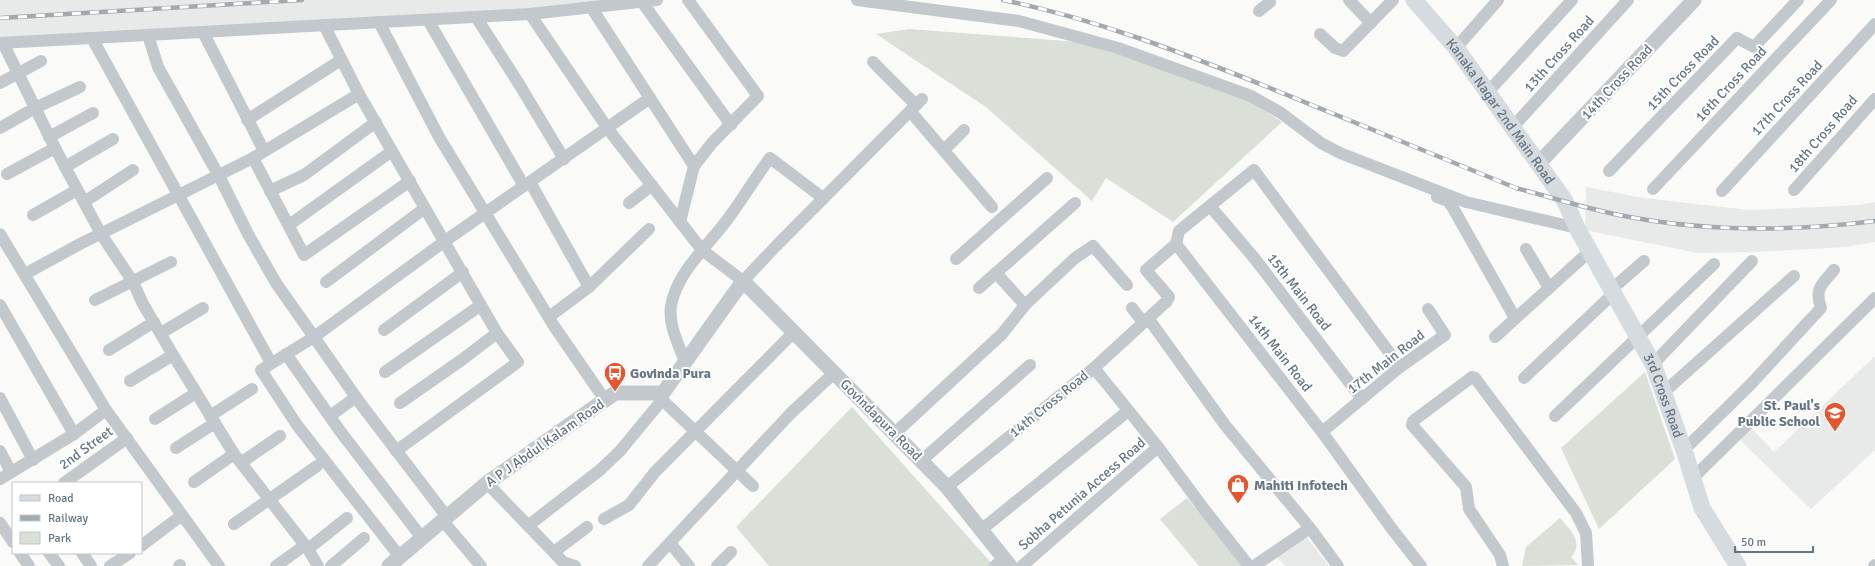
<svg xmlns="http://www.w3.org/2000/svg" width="1875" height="566" viewBox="0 0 1875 566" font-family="Signika,sans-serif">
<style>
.built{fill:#e8e9e9}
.green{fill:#dadfd7}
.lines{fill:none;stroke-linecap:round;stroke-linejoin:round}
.minor{stroke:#c3c8cc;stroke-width:12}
.tertiary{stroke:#c3c8cc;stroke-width:15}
.secondary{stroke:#d6dbdf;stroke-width:17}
.rail-casing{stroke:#a2aab0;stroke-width:4.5}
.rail{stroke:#fff;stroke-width:3;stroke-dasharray:9;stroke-linecap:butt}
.labels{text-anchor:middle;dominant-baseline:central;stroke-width:4;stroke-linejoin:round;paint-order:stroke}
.street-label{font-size:14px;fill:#657683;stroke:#fff}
.poi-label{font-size:14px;font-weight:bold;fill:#657683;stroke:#fff;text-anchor:start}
</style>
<rect width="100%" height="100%" fill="#fafaf8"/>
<g class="built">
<polygon points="0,0 602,0 541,8 72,37 0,37"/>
<polygon points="1586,187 1644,198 1749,210 1861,205 1875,202 1875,242 1846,247 1757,252 1697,253 1585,230"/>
<polygon points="1875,356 1875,450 1811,509 1739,439 1750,427 1774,452"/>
<polygon points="1306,536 1329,566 1285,566 1277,557"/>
</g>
<g class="green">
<polygon points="909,29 1079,42 1234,91 1282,122 1173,222 1106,178 1092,201 986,107 876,34"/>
<polygon points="1645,372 1675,459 1599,529 1561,448"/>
<polygon points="852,407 994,566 769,566 736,527"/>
<polygon points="1187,498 1245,566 1199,566 1160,519"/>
<path d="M 1560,518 C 1569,529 1585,542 1571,557 L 1578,565 L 1522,566 L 1526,547 Z"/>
</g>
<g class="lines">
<g class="minor">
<polyline points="688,0 758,96 712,143 694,166"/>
<polyline points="857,0 1019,21 1118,48 1251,96 1281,113 1321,143 1340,153 1466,202 1577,228"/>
<polyline points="1349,0 1371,23"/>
<polyline points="642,2 731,125"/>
<polyline points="591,7 694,166 680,222"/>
<polyline points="1259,11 1270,2 1269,0"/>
<polyline points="530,14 608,129 702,250 743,281 777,245 922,99"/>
<polyline points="476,17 519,84 564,159"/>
<polyline points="428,20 524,186"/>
<polyline points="379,22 439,137 554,326 605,400"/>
<polyline points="203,32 264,151"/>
<polyline points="1320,34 1335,48 1343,51 1393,0"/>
<polyline points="148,35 158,67 219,176 248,234 276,283 314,337 445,241 650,98"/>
<polyline points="92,38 271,363"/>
<polyline points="0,43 530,14 657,0"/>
<polyline points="3,43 55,148 101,234 133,282 143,304 173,355 234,454 308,549 318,566"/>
<polyline points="1456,48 1498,0"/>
<polyline points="873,62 916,105"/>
<polyline points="0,83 41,61"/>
<polyline points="1488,92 1572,0"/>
<polyline points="359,94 497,333 463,359 400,403"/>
<polyline points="910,111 992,207"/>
<polyline points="247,120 341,60"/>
<polyline points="0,128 35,108 80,87"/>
<polyline points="1512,128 1628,0"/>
<polyline points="49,137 93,113"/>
<polyline points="944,150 964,130"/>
<polyline points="253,158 304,255 410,181"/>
<polyline points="65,167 113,139"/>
<polyline points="1609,171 1737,38 1754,47 1798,0"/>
<polyline points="7,174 55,148"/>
<polyline points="530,182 589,287"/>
<polyline points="1653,189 1831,0"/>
<polyline points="1794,190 1875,99"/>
<polyline points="270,191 304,175 376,122"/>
<polyline points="1722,191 1875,24"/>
<polyline points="1437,197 1448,201 1453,208 1515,318"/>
<polyline points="84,202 133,170"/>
<polyline points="629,203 652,185"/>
<polyline points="1210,206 1255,259 1362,399"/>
<polyline points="33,215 77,190"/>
<polyline points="289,225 392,151"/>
<polyline points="0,234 106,410 219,566"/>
<polyline points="1176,244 1179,231 1254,170 1400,367"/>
<polyline points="1526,249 1549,288"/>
<polyline points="956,259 1047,178"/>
<polyline points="996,273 1025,305"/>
<polyline points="25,274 80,244 253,158 359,94 324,25"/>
<polyline points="326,282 425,208"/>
<polyline points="979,288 1075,203"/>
<polyline points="1612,289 1644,261"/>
<polyline points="95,300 171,262"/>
<polyline points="0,305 74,434"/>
<polyline points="1132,308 1143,322"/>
<polyline points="549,317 589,287 649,229"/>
<polyline points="1148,318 1225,425 1310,528"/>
<polyline points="384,330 463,272"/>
<polyline points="161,333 203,308"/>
<polyline points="1495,337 1590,251"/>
<polyline points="109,350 154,322"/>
<polyline points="286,354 340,431 422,538"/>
<path d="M 685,362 C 679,345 668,325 671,306 C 677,272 707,247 727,220 C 742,200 755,178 770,158 L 823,198"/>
<polyline points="1653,364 1752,261"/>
<polyline points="1094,368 1158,447"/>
<polyline points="385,372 481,305"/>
<polyline points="1524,378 1614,293"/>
<polyline points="130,381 173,355"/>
<polyline points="1663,393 1794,276"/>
<polyline points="657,395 753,486"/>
<polyline points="0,398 33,460"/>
<polyline points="210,416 252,389"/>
<polyline points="330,416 356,397"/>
<polyline points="1555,416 1714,264"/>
<polyline points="155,419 196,393"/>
<polyline points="1322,432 1400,367 1445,335 1428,309"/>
<polyline points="894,434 1002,334 1025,305 1075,258 1093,246 1127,285"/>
<polyline points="176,448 215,423"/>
<path d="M 1684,450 L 1751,384 L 1821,308 C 1814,289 1822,284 1834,270"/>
<polyline points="0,451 11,472"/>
<polyline points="396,451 518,362 497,333"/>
<polyline points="921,461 1030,365"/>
<polyline points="242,462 280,436"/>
<polyline points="0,479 74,434 106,410"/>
<polyline points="1692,479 1875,298"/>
<polyline points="194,482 234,454"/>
<polyline points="64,483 127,438"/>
<polyline points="487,483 563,562 575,566"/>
<polyline points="947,487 1094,368 1167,301 1169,297 1146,270 1176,244 1322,432 1392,529 1421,566"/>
<polyline points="604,519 629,505 655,472 794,332"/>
<polyline points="443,521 481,566"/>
<polyline points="0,523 13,542"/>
<polyline points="234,524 317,466"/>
<polyline points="529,525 600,470 620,451 662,400"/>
<polyline points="981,530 1128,411"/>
<polyline points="670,543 689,566"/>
<polyline points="141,546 182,515"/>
<polyline points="308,549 347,518"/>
<polyline points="554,552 587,527"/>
<polyline points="20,553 29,566"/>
<polyline points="49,553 59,566"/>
<polyline points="82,553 91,566"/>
<polyline points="400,557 297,425 261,370 314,337 360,403 447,517"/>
<polyline points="110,566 130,553"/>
<polyline points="179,566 180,565"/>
<polyline points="276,566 305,545"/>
<polyline points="331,566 364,538"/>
<polyline points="648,566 791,413 834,373"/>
<polyline points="717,566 731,552"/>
<polyline points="995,566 1004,558"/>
<polyline points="1022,566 1158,447 1204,509 1249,566"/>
<polyline points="1254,566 1310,528 1338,566"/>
<polyline points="1503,566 1500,555 1469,509 1466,487 1412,425 1413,421 1472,377 1475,378 1576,513 1586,533 1588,566"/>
<polyline points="1874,566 1875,565"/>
</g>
<g class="tertiary">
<polyline points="1539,163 1694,0"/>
<polyline points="389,566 487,483 615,393 663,393 743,281 947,487 1010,566"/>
</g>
<path class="secondary" id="s1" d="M 1414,0 L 1456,48 L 1565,201 L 1577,228 L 1653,364 L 1684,450 L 1702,508 L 1738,566"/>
<g class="rail-casing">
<g id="rail">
<path d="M 1003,0 C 1095,19 1183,53 1270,88 C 1352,121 1434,155 1516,188 C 1550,197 1584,208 1619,215 C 1704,232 1789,232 1875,221"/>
<polyline points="0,18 302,0"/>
</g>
</g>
<use href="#rail" class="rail"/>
</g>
<defs>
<g id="bus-pin" transform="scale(1.15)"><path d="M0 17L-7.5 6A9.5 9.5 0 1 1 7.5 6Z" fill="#e4572e" stroke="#fff"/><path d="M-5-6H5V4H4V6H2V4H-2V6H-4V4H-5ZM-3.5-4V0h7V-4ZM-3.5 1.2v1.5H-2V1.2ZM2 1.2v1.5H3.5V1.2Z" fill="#fff"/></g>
<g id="school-pin" transform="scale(1.15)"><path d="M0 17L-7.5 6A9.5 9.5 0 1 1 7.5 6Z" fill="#e4572e" stroke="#fff"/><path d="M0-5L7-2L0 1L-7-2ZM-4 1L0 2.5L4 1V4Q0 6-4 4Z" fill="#fff"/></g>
<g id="shop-pin" transform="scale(1.15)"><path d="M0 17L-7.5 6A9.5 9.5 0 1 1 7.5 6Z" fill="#e4572e" stroke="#fff"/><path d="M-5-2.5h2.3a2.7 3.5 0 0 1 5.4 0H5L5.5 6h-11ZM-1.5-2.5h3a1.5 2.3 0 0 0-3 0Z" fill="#fff"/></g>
</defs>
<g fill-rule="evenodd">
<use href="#bus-pin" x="615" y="373"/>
<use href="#school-pin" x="1835" y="413"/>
<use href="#shop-pin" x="1238" y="485"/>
</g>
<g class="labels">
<g class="street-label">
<text transform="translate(1559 54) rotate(-48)">13th Cross Road</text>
<text transform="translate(1683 73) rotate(-46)">15th Cross Road</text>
<text transform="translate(1617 82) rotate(-47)">14th Cross Road</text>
<text transform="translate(1731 84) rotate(-47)">16th Cross Road</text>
<text transform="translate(1787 98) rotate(-47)">17th Cross Road</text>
<text stroke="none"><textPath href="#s1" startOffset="141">Kanaka Nagar 2nd Main Road</textPath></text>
<text transform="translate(1823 134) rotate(-49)">18th Cross Road</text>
<text transform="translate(1299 292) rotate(52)">15th Main Road</text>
<text transform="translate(1280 353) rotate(52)">14th Main Road</text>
<text transform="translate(1386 362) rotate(-38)">17th Main Road</text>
<text stroke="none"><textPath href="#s1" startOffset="470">3rd Cross Road</textPath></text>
<text transform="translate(1049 404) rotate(-39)">14th Cross Road</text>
<text transform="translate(881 420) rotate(45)">Govindapura Road</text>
<text transform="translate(545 443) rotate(-35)">A P J Abdul Kalam Road</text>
<text transform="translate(86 448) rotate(-36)">2nd Street</text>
<text transform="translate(1082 494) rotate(-41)">Sobha Petunia Access Road</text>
</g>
<g class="poi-label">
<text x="630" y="373">Govinda Pura</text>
<text x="1820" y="405" text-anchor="end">St. Paul's<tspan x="1820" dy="16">Public School</tspan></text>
<text x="1254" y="485">Mahiti Infotech</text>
</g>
</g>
<rect x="12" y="482" width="130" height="72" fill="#ffffff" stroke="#c1c8cd"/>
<rect x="20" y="495" width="20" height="6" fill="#d6dbdf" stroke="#c1c8cd"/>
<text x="48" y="502" font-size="12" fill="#657683">Road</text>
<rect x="20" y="515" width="20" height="6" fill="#a2aab0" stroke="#c1c8cd"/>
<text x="48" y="522" font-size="12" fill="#657683">Railway</text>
<rect x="20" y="532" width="20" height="12" fill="#dadfd7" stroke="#c1c8cd"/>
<text x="48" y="542" font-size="12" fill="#657683">Park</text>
<path d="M1735 546v6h78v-6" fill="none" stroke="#657683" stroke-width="2"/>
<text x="1741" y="546" font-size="12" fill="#657683" stroke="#ffffff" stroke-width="3" paint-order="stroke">50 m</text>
</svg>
